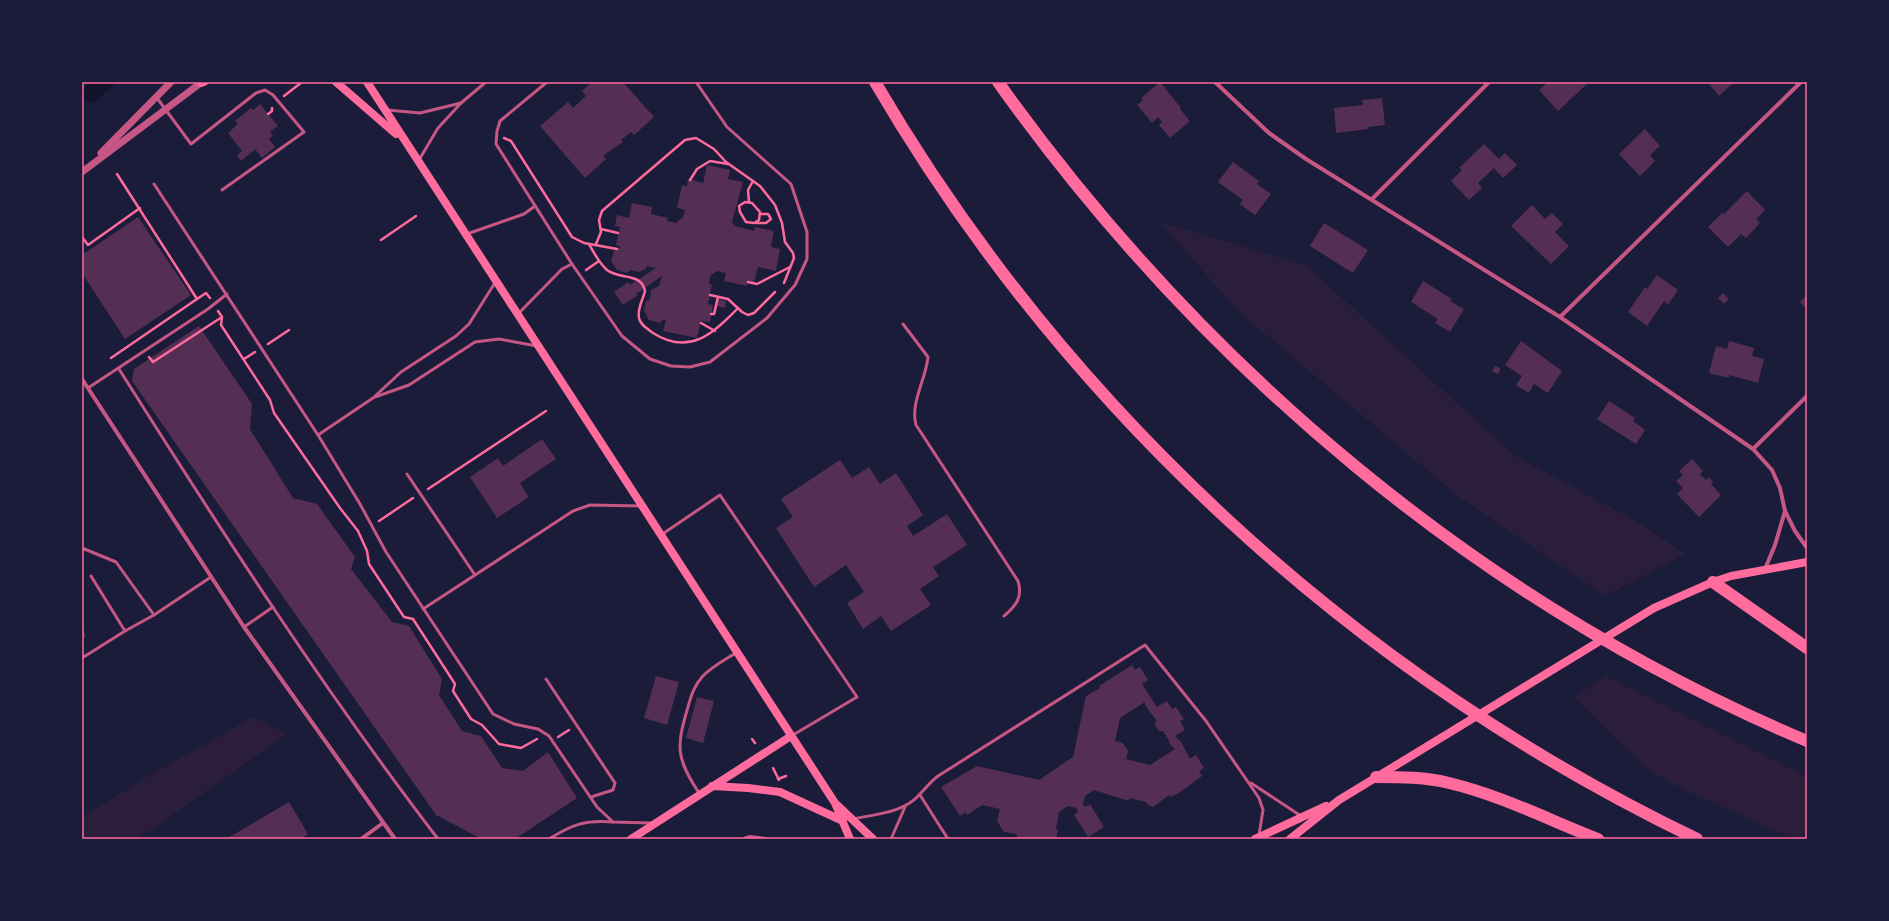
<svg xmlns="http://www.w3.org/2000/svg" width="1889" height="921" viewBox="0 0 1889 921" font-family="'Public Sans',sans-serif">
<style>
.green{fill:#2a1e3b}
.water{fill:#12122b}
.building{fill:#542f53;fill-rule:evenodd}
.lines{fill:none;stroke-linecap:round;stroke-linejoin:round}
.path{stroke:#ff6b9d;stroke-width:2.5}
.service{stroke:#c65784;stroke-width:3}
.minor{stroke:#c65784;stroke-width:4}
.tertiary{stroke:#c65784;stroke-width:7}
.secondary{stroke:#ff6b9d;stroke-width:8}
.motorway{stroke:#ff6b9d;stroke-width:12}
.neatline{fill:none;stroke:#ff6b9d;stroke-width:1.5}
</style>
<rect width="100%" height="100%" fill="#1b1b3a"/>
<g class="green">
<polygon points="1160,222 1306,265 1515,456 1633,519 1685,554 1605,596 1459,497 1239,312"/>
<polygon points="1606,676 1804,775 1807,780 1807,839 1793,839 1687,791 1651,772 1573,697"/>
<polygon points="253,717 287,734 156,827 136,839 82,839 82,817 150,775"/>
</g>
<polygon class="water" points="88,82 118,82 93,103 84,101 82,93"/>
<g class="building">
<polygon points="592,82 623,82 654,117 634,135 631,132 621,140 623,142 603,156 606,159 585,178 540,126 568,102 573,108 586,96 582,91"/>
<polygon points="1160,82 1181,108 1180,109 1190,121 1170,138 1159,125 1162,122 1158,117 1152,123 1137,105 1143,100 1141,98"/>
<polygon points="1548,82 1589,82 1558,111 1539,90"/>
<polygon points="1707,82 1734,82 1719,96"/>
<polygon points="1382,98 1385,125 1368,127 1368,129 1336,133 1334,108 1363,105 1362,100"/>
<polygon points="260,104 278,126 270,132 273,136 269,139 275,147 262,158 255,149 241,161 237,155 242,151 228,133 238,124 235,121 251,108 253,110"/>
<polygon points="1645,129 1660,146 1650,155 1655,161 1640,176 1619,154"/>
<polygon points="1484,144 1499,159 1505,153 1517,165 1503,178 1494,168 1478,183 1482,188 1469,200 1451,181 1462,170 1459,168"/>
<polygon points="1233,162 1259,181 1257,184 1271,194 1255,215 1240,204 1243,200 1218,182"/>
<polygon points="707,165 730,170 728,179 743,182 732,222 735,226 754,231 755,227 774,231 771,247 780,249 776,271 758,267 754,282 748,281 747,286 724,281 726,273 717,271 710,276 709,284 712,285 708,304 713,305 710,322 701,321 697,338 663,331 666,320 663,320 660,323 649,320 644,311 646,301 650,299 651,290 659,286 662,276 636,294 637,296 623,305 614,292 628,282 630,285 656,268 647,266 646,269 639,272 631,270 627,273 617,270 611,261 614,251 621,247 616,245 620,227 615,226 617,215 629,218 632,203 652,207 651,214 668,218 667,221 676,223 683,217 685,210 677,208 682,185 687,186 688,179 703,183"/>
<polygon points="1747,191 1765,210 1756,219 1760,223 1746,238 1741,234 1728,247 1708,227 1723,212 1724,214"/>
<polygon points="1532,205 1545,219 1552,213 1563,224 1555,232 1569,246 1551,264 1511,226"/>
<polygon points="138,217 191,295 125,339 82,273 82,255"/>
<polygon points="1324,223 1368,250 1353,273 1310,246"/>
<polygon points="1657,275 1678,290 1668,305 1664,301 1647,326 1628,312 1645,287 1647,289"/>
<polygon points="1423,281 1452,299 1450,301 1464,309 1450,332 1435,323 1438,319 1411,302"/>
<polygon points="1723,293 1729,299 1724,304 1718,298"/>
<polygon points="1807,295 1807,310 1800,302"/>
<polygon points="719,299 726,301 725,308 717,306"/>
<polygon points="199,326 252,404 250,429 293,498 317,504 355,557 351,569 392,622 409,626 442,679 439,695 462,731 481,736 502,768 523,771 548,752 577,798 515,839 482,839 436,815 132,381 134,369"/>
<polygon points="1521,341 1562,371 1548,393 1534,384 1529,393 1516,385 1522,376 1505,365"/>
<polygon points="1729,341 1754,348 1752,356 1764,359 1758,383 1729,375 1729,378 1709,373 1716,346 1727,349"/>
<polygon points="1495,366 1501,369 1498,374 1492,371"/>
<polygon points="1609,401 1635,418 1633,421 1645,430 1636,444 1597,419"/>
<polygon points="542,439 556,459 520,483 529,497 497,518 470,477 498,458 503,466"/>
<polygon points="1692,459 1703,471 1700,474 1706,480 1709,477 1713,482 1711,484 1721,495 1699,517 1677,494 1683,488 1676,481 1683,475 1679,471"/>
<polygon points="840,460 852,478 869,467 880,484 896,473 923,515 907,526 913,536 947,514 967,545 933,567 939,576 920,589 931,605 891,631 881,616 863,629 847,603 864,592 846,565 814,587 776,528 793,517 781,499"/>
<polygon points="82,629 86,636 82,639"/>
<path d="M 1132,665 L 1135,670 L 1140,667 L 1148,680 L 1142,684 L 1157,707 L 1167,701 L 1172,709 L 1176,707 L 1184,719 L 1180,721 L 1185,730 L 1175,736 L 1181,742 L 1190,759 L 1196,755 L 1204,768 L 1199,771 L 1202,776 L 1179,793 L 1170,797 L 1169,795 L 1153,807 L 1148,805 L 1146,802 L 1130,798 L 1129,801 L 1094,790 L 1085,796 L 1083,804 L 1085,807 L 1090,804 L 1104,827 L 1088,837 L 1074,815 L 1078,812 L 1076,808 L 1068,806 L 1059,812 L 1056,829 L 1058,830 L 1056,839 L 1016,839 L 1017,834 L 1004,832 L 997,821 L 1000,809 L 982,805 L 967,815 L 966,812 L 960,816 L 941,787 L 977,766 L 1039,780 L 1073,757 L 1086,696 L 1100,688 L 1099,686 ZM 1145,702 L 1145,705 L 1156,720 L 1155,725 L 1159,731 L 1163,731 L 1170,742 L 1169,743 L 1175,749 L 1150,765 L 1126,759 L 1128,751 L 1123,743 L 1115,741 L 1120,718 Z"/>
<polygon points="656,676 679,682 667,725 644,718"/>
<polygon points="697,697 714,701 703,743 686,738"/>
<polygon points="289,802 308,834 301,839 226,839"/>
</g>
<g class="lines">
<g class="path">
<polyline points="284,96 302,82"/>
<polyline points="268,114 272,111 272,108"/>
<polyline points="504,138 511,141 572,237 584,243 617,249"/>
<polyline points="117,174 197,299 206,293 210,298"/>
<polyline points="690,180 697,169 710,161 728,164"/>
<polygon points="745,202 752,203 760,212 759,220 754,223 746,222 740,212 739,206"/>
<polyline points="749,202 748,190 753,181"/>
<polyline points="756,223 766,223 771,219 768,214 761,214"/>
<polyline points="601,229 618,233"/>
<polyline points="82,237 88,245 140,208"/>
<polyline points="381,240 416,216"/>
<path d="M 589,244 C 594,253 599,263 607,270 C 620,280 641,272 645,291 C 643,300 637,308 639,318 C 640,325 648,329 653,333 C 689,356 713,334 738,308"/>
<polyline points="596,244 601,232 599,220 602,211 685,140 696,138 714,149 726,162 760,186 775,205 782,223 785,242 793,253 794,258 784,283"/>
<polyline points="586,270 599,261"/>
<polyline points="748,282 757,284 790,267"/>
<polyline points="710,295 728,299 742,312 748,315 754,313 775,292"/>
<polyline points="218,311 222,317 221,325 270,400 274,413 340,508 358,531 367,551 369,564 404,617 413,619 455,684 453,691 471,719 482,725 499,744 521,748 537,739"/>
<polyline points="711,314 714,314 718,297"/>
<polyline points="701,323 715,331"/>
<polyline points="268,344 289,330"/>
<polyline points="149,357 153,362 222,317"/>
<polyline points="111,358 197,299"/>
<polyline points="244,359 255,352"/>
<polyline points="428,489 546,411"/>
<polyline points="379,521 413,498"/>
<polyline points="558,737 569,730"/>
<polyline points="752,739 755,743"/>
<polyline points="773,768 779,780"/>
<polyline points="778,779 786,776"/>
</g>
<g class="service">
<polyline points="547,82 500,121 497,131 496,144 572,264 622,336 650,359 671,366 690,367 710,362 767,318 795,285 807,259 807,232 791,184 727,127 696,82"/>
<polyline points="157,98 191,144 256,93 265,90 273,95 304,132 222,190"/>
<polyline points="461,103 486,82"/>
<polyline points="387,110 420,113 461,103 438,128 419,160"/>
<polyline points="154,184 318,435 360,504 386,552 493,714 514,724 538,729 549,736 597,807 613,822 651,823"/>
<polyline points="467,234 524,214 535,206"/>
<polyline points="518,314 562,269 572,264"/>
<path d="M 903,324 L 928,357 C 926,379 910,403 916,425 L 1018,581 C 1023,597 1016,606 1004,616"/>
<path d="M 119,369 C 220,529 323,689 438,839"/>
<polyline points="88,388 208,309 227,294"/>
<polyline points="375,397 409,385 475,342 499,339 537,346"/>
<polyline points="318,435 373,398 401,372 456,336 469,324 496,281"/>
<polyline points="407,474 475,575"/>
<polyline points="661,535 720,495 857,697 793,735"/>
<polyline points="82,548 116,562 154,615 211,577"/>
<polyline points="91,576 125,631 154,615"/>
<polyline points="423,609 573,511 590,505 641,506"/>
<polyline points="244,627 273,607"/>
<polyline points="82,658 125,631"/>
<polyline points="546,679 615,783 613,790 591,797"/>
<polyline points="1251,783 1301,816"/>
<path d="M 699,793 C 676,758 676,747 688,707 C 691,696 694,686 702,677 C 711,667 725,660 737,652"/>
<polyline points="920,795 948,839"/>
<path d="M 853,819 C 876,814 904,813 920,794 C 926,788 930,782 938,776 L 1145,645 L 1206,721 L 1259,798 L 1263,810 L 1259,835"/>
<path d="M 549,839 C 573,824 585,820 613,822"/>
<polyline points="891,839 905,807"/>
</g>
<g class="minor">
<polyline points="1215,82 1269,133 1306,159 1560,317 1753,449 1772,470 1780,488 1785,511 1795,531 1807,548"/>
<polyline points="1372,199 1489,82"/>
<polyline points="1560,317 1801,82"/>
<polyline points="82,379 244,627 395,839"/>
<polyline points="1753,449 1807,396"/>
<polyline points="1765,569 1775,545 1785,511"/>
<polyline points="361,839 383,823"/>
<polyline points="744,839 750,837 765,839"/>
</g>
<g class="tertiary">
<polyline points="101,153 171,82"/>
<polyline points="82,172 202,82"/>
</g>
<g class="secondary">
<polyline points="336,82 396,134"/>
<polyline points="367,82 835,803 850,839"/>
<polyline points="201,83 204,82"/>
<polyline points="712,786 748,788 780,792 843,821"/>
<polyline points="837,805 873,839"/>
<polyline points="631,839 791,736"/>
<polyline points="1255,839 1326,806"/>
<polyline points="1290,839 1339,800 1654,608 1713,582 1731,576 1807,562"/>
</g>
<g class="motorway">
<path d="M 875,82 C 1066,409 1356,675 1697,839"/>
<path d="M 998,82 C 1202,368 1481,604 1807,741"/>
<polyline points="1713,582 1807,648"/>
<path d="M 1376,777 C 1400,777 1426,777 1449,783 C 1500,795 1549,820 1598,839"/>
</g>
</g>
<rect width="1889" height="921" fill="none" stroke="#1b1b3a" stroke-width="166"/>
<rect x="83" y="83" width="1723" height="755" class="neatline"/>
</svg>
